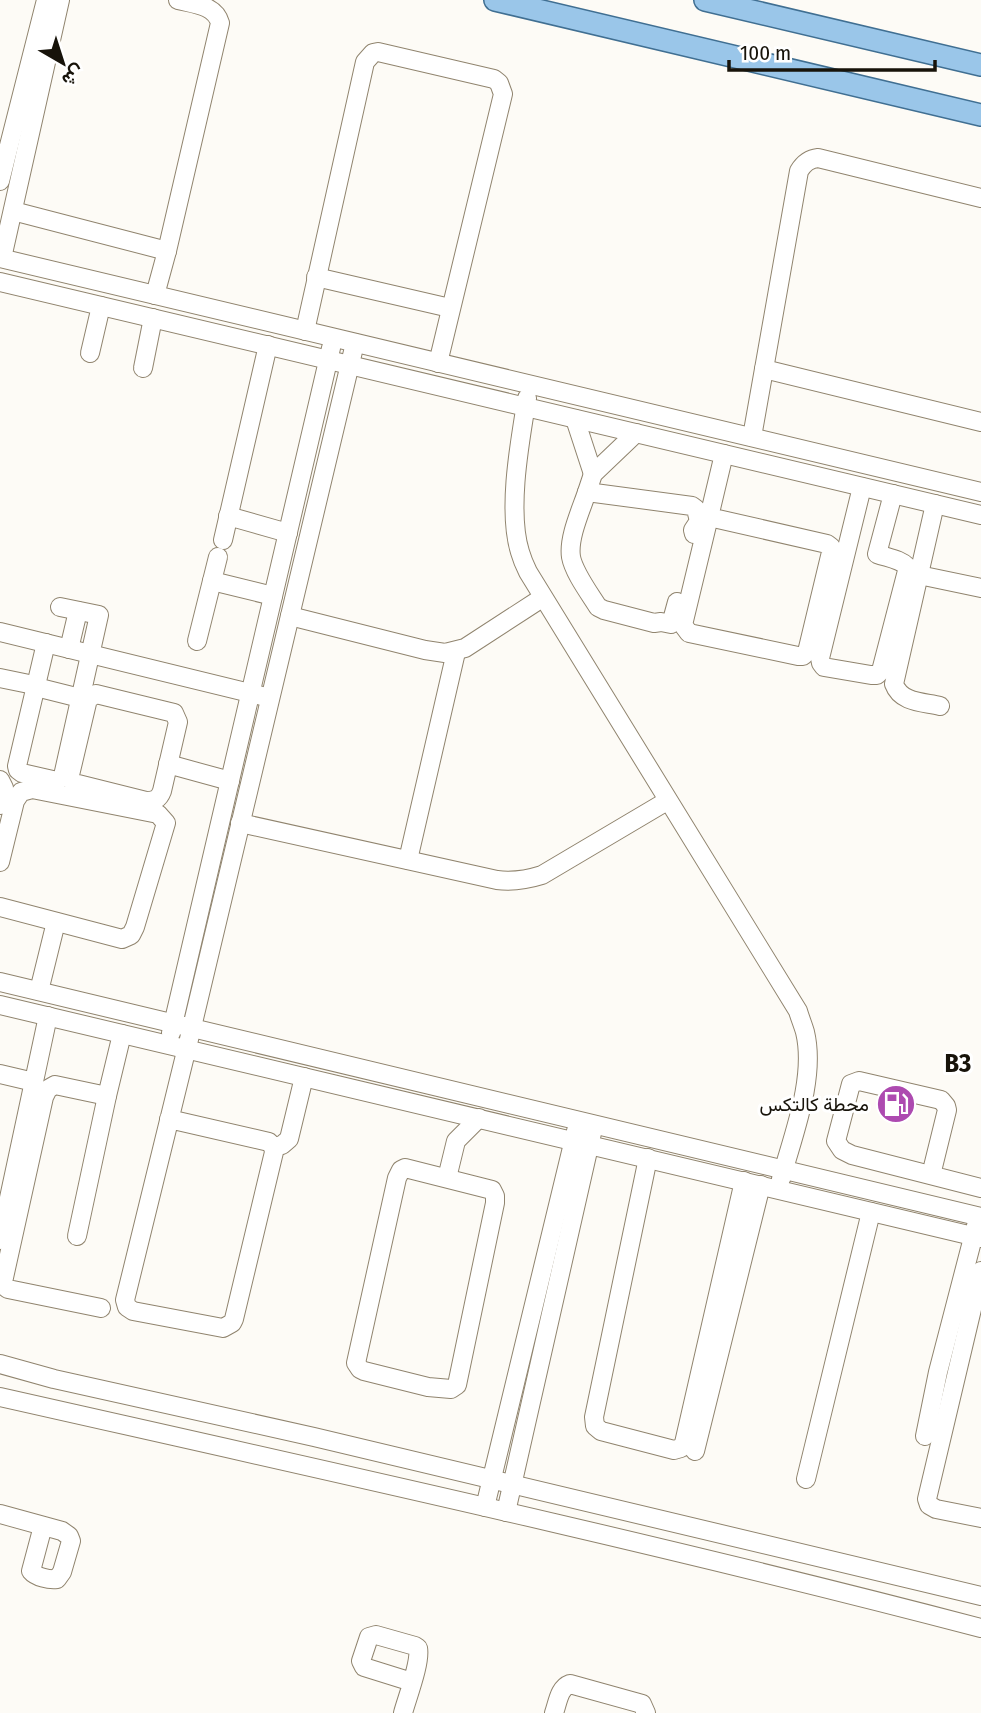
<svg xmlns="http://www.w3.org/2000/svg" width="981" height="1713" viewBox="0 0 981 1713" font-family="'Fira Sans Condensed',Vazirmatn,sans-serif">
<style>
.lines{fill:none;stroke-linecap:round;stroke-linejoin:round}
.minor-casing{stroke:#90846e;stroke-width:20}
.major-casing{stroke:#406f92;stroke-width:24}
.minor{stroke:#fff;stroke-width:18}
.major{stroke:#9ac6e9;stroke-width:21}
.labels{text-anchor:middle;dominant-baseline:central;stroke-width:6;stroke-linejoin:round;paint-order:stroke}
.poi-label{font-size:19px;fill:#17130a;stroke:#fff;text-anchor:end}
.district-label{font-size:26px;font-weight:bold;fill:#17130a;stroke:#fff}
</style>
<rect width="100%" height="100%" fill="#fdfbf6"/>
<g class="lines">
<g class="minor-casing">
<g id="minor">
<polyline points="0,181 46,0"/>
<polyline points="13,211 167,251"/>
<polyline points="0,258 981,492"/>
<polyline points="2,258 60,0"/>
<polyline points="316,277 450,308"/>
<polyline points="0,282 981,515"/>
<path d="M 155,295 L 167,251 L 220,23 C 215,5 194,4 178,0"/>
<polyline points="305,331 365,62 373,53 378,52 494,79 499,83 503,94 438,363"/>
<polyline points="90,353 101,306"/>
<polyline points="143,368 153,318"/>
<polyline points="764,369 981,422"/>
<path d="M 527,398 C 520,441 507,510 520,552 C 522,559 525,566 528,572 L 798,1011 C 800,1018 803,1025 805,1032 C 816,1078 793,1135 781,1179"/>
<polyline points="575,419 593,474"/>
<polyline points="636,433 593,474 587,492 692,506 696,509 699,521 693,530 694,534"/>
<path d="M 752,437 L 799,171 C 804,163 809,159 818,158 L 981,198"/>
<path d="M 862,487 L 820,658 L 821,663 L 824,667 L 871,675 L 877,675 L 881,671 L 908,567 C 900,559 888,558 877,554 L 893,494"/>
<path d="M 587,492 C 581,510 568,538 571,557 C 574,573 590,594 598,607 L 604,610 L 654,623 L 661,622 L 671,624 L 677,602"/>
<path d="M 935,504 L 894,684 C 901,703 923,702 940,706"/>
<polyline points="228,516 288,533"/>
<polyline points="709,517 683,625 689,633 798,656 803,656 807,652 831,552 831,547 827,544 709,517 724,454"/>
<polyline points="223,540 268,345"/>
<polyline points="919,575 981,588"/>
<polyline points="212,581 273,596"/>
<polyline points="290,616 425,650 445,653 465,648 542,598"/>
<polyline points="0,632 262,696"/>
<polyline points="197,641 218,557"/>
<polyline points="46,643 17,766 18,770 22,773 57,781 63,776 99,615 60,607"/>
<polyline points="69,649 78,611"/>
<polyline points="0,678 29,684"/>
<polyline points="36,687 80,698"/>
<path d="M 96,694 L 174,713 L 178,722 L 162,791 C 159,799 155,801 146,801 L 74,783 L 71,780 L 70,775 L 88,699 Z"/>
<polyline points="168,764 230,781"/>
<polyline points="0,780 4,788 0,805"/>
<path d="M 240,823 L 497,880 C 513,882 526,880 542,875 L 667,801"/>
<polyline points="408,860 456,652"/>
<polyline points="0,862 15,801 21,792 32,789 158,814 166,823 135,927 131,935 122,939 0,907"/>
<polyline points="0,982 981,1217"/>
<polyline points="39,991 56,922"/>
<polyline points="0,1005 981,1238"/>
<polyline points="171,1033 331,348"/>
<polyline points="0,1074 34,1082"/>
<polyline points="169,1119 269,1142 273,1147 274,1152 234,1319 232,1323 223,1328 133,1311 127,1307 125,1300 192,1027 355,343"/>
<polyline points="273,1147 282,1145 289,1139 304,1077"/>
<polyline points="648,1158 594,1417 595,1426 601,1431 674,1450 681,1448 684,1443 744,1181"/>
<polygon points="405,1168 492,1190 495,1196 495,1203 457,1385 451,1389 428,1387 364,1371 360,1369 356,1363 397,1178 401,1170"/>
<polyline points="931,1175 947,1110 946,1106 941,1100 859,1081 851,1084 836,1141 842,1150 852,1155 981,1188"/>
<polyline points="447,1178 456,1141 479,1118"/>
<polyline points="77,1236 107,1096 122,1034"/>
<polyline points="0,1240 48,1016"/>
<polyline points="981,1271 927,1499 929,1505 936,1509 981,1518"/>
<polyline points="101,1308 8,1289 4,1286 3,1282 44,1097 48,1089 55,1085 107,1096"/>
<polyline points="0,1364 54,1379 314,1437 981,1596"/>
<path d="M 0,1397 C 328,1471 656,1543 981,1628"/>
<polyline points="925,1436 938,1372 976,1226"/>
<polyline points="695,1451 761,1185"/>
<polyline points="806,1479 871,1212"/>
<polyline points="485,1507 576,1131"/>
<polyline points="506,1512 592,1133"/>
<path d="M 0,1514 L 62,1531 L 69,1536 L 71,1541 L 62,1572 L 57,1579 C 49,1580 36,1577 31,1571 L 43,1526"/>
<path d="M 403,1713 C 407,1698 421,1662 418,1648 L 415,1646 L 376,1635 L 369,1637 L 361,1661 L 364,1667 L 412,1682"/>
<path d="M 554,1713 C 558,1702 559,1688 570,1684 L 642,1704 L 646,1713"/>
</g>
</g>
<g class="major-casing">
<g id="major">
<polyline points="495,0 981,115"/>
<polyline points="705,0 981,65"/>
</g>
</g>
<use href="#minor" class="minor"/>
<use href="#major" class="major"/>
</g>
<defs>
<g id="fuel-disc" transform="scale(2.0125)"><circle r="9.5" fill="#ad4ab0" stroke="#fff"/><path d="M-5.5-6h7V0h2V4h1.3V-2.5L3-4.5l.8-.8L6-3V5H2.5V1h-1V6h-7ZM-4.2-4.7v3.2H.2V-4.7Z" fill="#fff"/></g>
</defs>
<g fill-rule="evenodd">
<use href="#fuel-disc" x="896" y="1104"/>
</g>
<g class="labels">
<g class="poi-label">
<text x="869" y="1104">محطة كالتكس</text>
</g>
<g class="district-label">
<text x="958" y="1063">B3</text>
</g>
</g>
<g transform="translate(63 63) rotate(141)" stroke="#ffffff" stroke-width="5" paint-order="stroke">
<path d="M0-5L12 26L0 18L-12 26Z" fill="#17130a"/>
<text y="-10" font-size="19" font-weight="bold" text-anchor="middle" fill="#17130a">ش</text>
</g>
<path d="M729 60v10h206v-10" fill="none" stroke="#17130a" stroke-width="3.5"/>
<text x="740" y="60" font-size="21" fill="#17130a" stroke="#ffffff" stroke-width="5" paint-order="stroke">100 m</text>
</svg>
